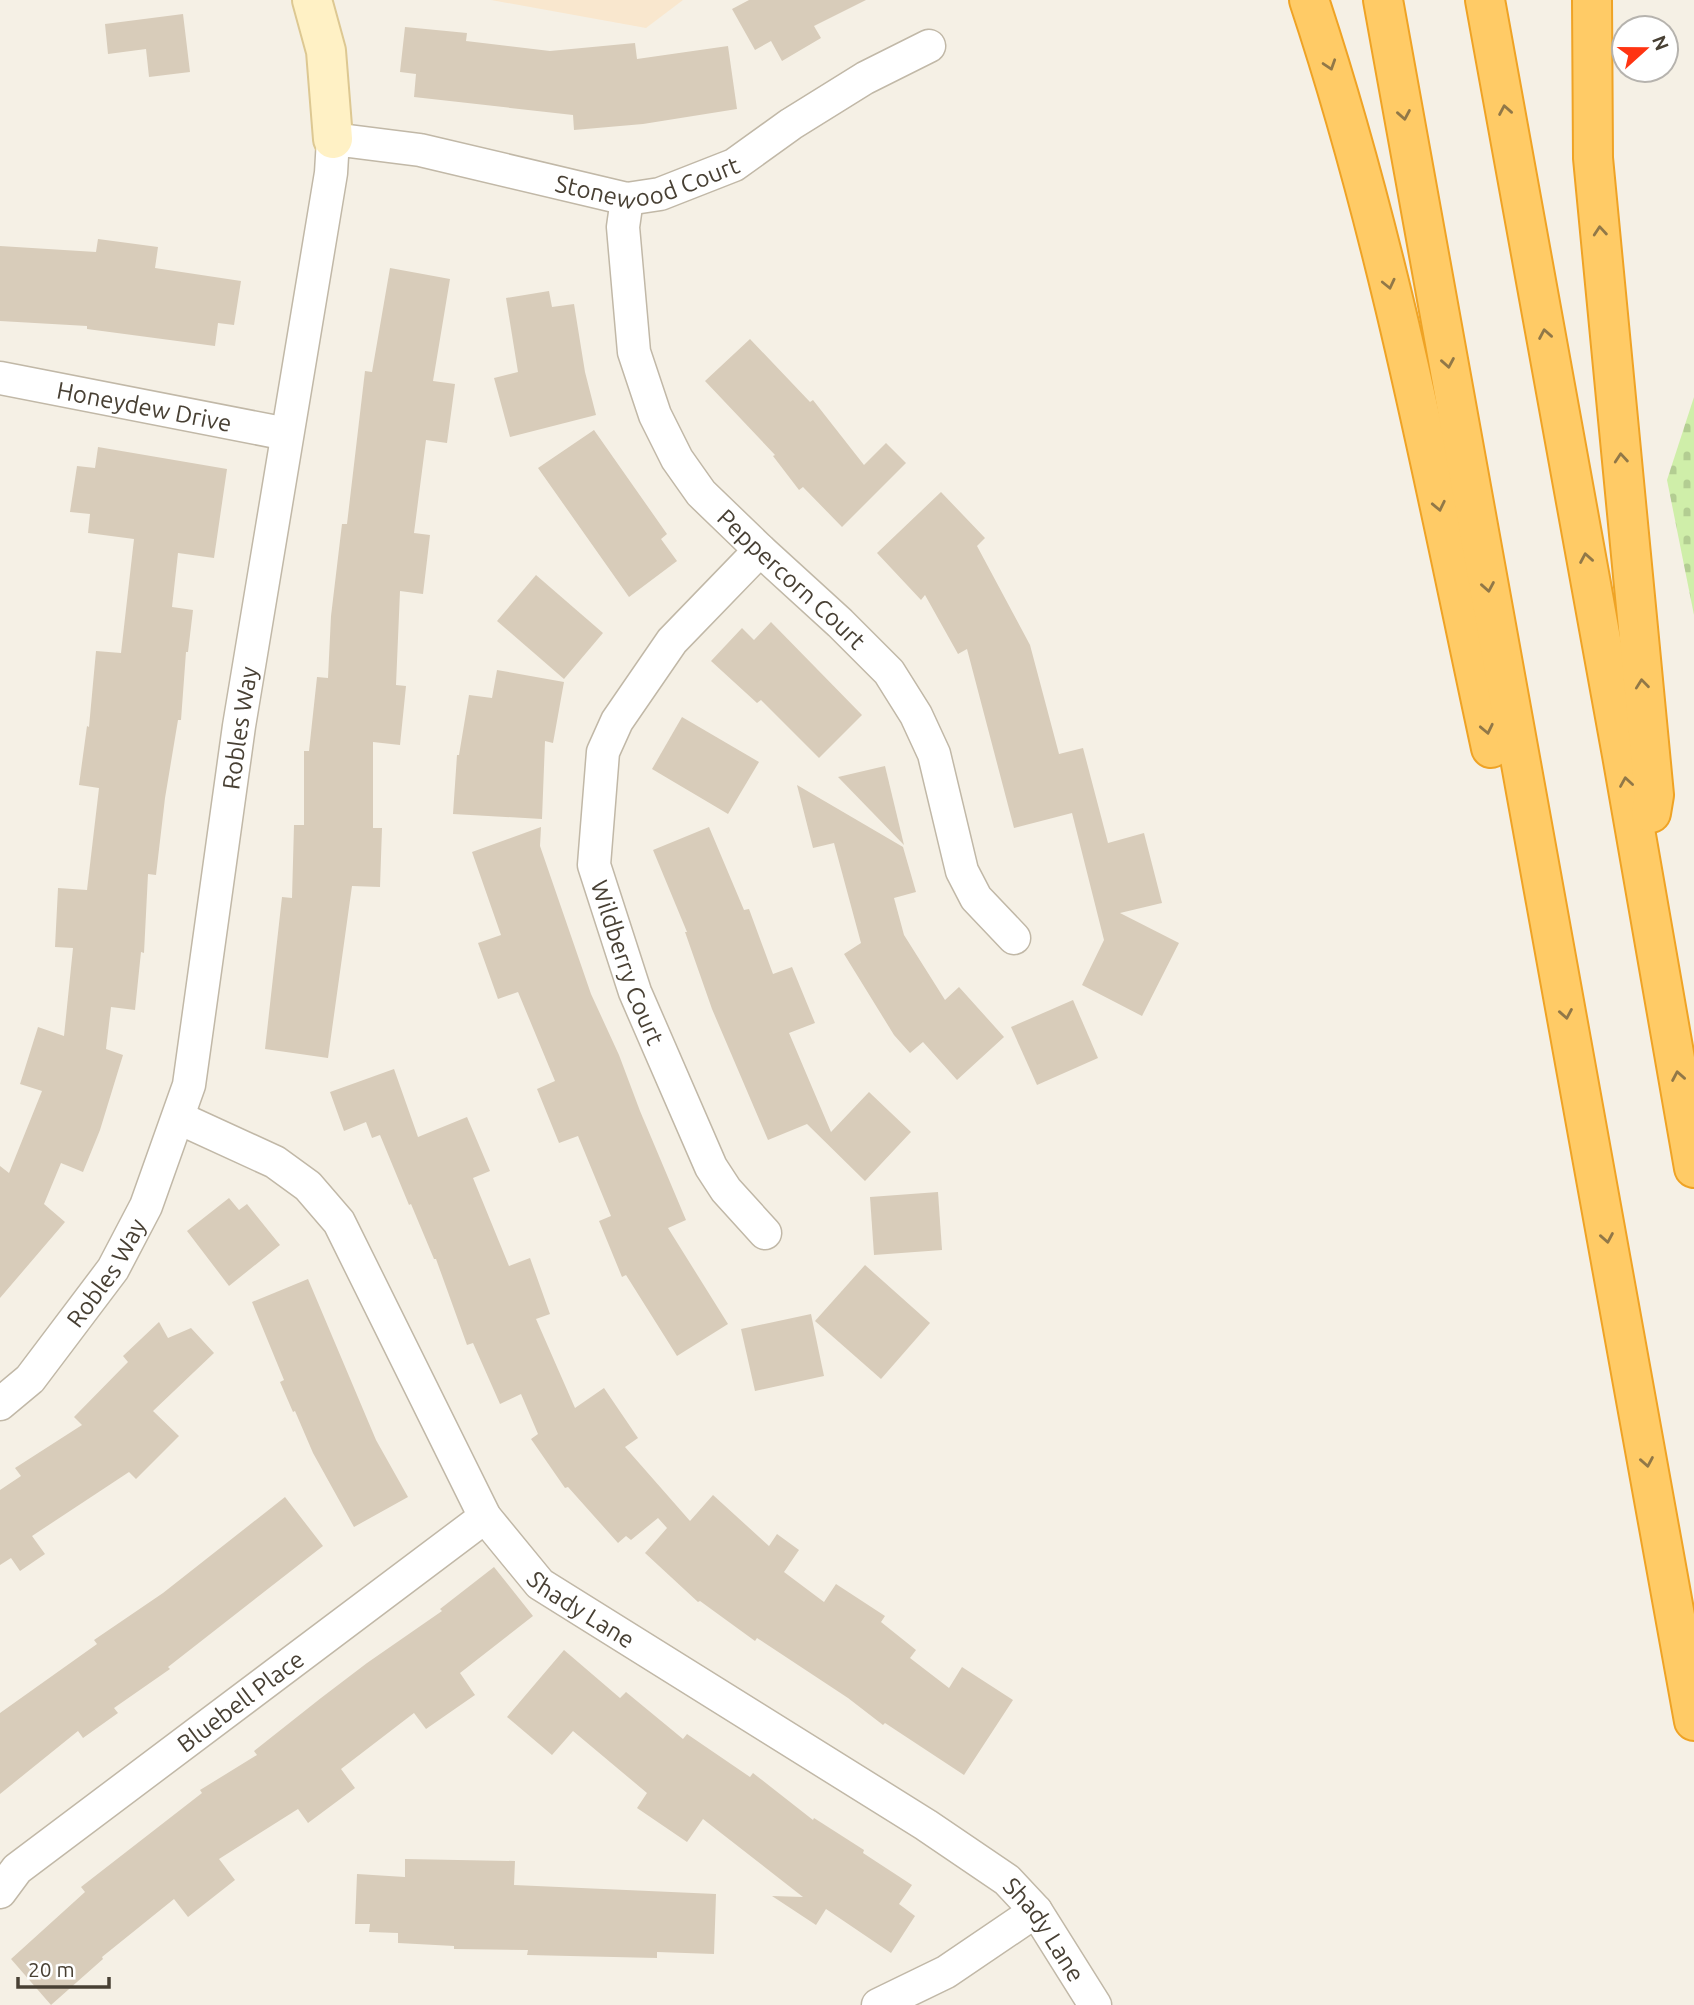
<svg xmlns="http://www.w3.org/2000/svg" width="1694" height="2005" viewBox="0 0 1694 2005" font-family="Ubuntu,sans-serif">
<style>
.commercial{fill:#f9e7ce}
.cemetery{fill:url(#cemetery-stones)}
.building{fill:#d8ccba}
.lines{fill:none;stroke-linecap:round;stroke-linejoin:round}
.street-casing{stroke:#c1b8a7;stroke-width:35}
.secondary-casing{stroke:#ddc892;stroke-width:42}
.highway-casing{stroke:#efa325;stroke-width:42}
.street{stroke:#fff;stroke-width:32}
.secondary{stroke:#fff1c5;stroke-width:38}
.highway{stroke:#ffcb66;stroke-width:38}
.oneway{stroke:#917848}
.labels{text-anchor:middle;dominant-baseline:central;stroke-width:7;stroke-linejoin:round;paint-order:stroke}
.street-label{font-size:24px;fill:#484034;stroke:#fff}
</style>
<defs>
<pattern id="cemetery-stones" width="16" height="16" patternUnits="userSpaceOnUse" patternTransform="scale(1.75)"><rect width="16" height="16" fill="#cfeea9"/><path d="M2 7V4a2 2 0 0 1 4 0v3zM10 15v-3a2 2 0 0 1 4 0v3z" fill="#b3cd92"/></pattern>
</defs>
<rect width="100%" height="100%" fill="#f5f0e5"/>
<polygon class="commercial" points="491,0 683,0 646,28"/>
<polygon class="cemetery" points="1694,397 1694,615 1667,480"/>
<g class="building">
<polygon points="749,0 866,0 814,26 821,38 782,61 771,41 755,50 732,9"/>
<polygon points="183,14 190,72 149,77 146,49 108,54 105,24"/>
<polygon points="405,27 467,33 466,41 550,51 635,43 637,59 728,46 737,109 643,124 574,130 573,115 414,97 416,74 400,72"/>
<polygon points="98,239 158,247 155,268 241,281 234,325 218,323 215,346 87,329 87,326 0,321 0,246 96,252"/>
<polygon points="390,268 450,279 433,381 455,384 447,443 426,440 414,533 430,535 423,594 400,591 396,685 406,686 400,745 373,742 373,828 382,828 380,887 352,886 328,1058 265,1049 282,897 292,898 294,825 304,825 304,751 309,751 317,677 328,678 331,616 342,524 347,524 365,371 372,372"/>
<polygon points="549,291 552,307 574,304 585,372 596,415 510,437 494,378 518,372 506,298"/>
<polygon points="750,339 810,402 813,400 864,465 886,443 906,463 842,527 803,487 799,490 773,456 775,455 705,381"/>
<polygon points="594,430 667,534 661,539 677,561 629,597 538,468"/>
<polygon points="98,447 227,469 214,558 178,553 172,607 193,610 188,652 186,652 181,720 178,720 165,798 156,875 148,874 144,953 141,952 135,1010 111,1007 106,1049 123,1055 100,1130 83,1172 61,1163 44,1204 65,1222 0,1298 0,1166 9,1173 42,1091 20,1084 38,1027 64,1036 73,948 55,947 58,888 87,890 99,788 79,785 87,726 89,727 96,651 121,653 134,539 88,533 90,514 70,512 77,466 95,468"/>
<polygon points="941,492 985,538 977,546 1030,645 1059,754 1083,748 1108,843 1144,833 1162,903 1120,913 1179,943 1142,1016 1082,985 1104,940 1072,813 1014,828 967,649 958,654 925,595 921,600 877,553"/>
<polygon points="536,575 603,633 564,679 497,621"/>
<polygon points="771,622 862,715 819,758 761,700 757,703 711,661 742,628 754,640"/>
<polygon points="497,670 564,682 553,743 545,741 542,819 453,814 457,755 459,755 469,695 492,698"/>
<polygon points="682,717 759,762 728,814 652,769"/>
<polygon points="885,766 904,845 838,777"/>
<polygon points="797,785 903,847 916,892 894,898 904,935 945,1000 959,987 1004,1037 957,1080 923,1042 910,1053 894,1035 844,954 861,943 834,843 813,848"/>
<polygon points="541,827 540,846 591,994 619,1055 640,1111 686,1220 668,1228 728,1324 677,1356 626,1275 622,1277 599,1221 611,1216 578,1136 559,1143 537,1089 555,1081 518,992 498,999 478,943 501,935 472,852"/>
<polygon points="709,827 744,910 749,909 773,974 792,967 815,1023 789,1033 831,1132 869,1092 911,1132 865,1181 807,1124 768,1140 712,1009 685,932 687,932 653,850"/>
<polygon points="1073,1000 1098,1058 1037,1085 1011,1027"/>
<polygon points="394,1069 418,1137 467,1117 490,1171 473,1178 509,1266 530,1258 550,1314 536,1319 575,1408 604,1388 638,1438 625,1447 690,1521 713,1495 769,1546 777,1534 799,1550 784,1572 824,1602 836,1584 885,1616 881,1622 916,1650 910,1658 949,1688 962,1667 1013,1700 964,1775 885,1723 883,1725 848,1698 757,1638 755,1641 700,1601 698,1602 645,1553 667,1528 658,1518 631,1540 626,1536 618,1543 568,1487 565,1488 531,1439 538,1434 521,1394 500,1404 473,1343 467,1345 436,1259 434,1259 411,1204 409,1205 380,1135 372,1138 366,1122 344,1131 330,1092"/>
<polygon points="938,1192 942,1250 874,1255 870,1197"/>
<polygon points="229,1198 239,1210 247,1204 280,1245 229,1286 187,1231"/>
<polygon points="865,1265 930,1323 881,1379 815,1321"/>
<polygon points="308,1279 376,1440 408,1497 354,1527 313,1453 295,1411 293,1412 280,1382 284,1380 252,1302"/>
<polygon points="811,1314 824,1376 755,1391 741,1329"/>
<polygon points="159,1322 168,1338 191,1328 214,1353 153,1411 179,1436 136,1479 129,1472 32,1536 45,1554 20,1571 11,1558 0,1565 0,1490 21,1476 15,1468 82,1425 74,1417 128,1362 123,1356"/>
<polygon points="285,1497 323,1546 168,1667 170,1669 114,1708 118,1713 83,1738 78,1731 0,1794 0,1713 97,1644 94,1640 163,1593"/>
<polygon points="494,1567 533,1616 460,1673 475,1695 426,1729 414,1713 341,1769 355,1788 308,1823 298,1809 219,1859 235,1880 188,1917 174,1899 102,1957 103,1959 51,2005 11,1959 85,1892 81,1887 202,1793 200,1790 257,1755 254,1751 321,1698 367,1663 442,1611 440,1609"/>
<polygon points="564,1650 620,1698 626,1692 683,1739 687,1734 750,1777 753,1773 813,1820 814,1818 864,1850 863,1853 912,1885 899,1904 915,1916 891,1953 826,1909 816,1925 772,1896 803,1897 703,1819 687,1842 637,1808 647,1793 573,1731 552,1755 507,1717"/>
<polygon points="405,1859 515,1861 514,1885 716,1894 714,1954 657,1952 657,1958 527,1955 528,1950 454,1949 454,1946 398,1943 398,1933 369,1932 370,1924 355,1924 357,1874 405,1877"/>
</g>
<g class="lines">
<g class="street-casing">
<g id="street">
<path id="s1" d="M 627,199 L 623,227 L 634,352 L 655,415 L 677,459 L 701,493 L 760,550 L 840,623 L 889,672 L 916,715 L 934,754 L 962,871 L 976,898 L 1014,938"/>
<path id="s2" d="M 0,378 L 287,434"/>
<path id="s3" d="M 760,550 L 672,641 L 617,721 L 603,752 L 594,865 L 635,992 L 711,1167 L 726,1190 L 765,1233"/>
<path id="s4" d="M 179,1118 L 275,1162 L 308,1186 L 339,1222 L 485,1517 L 540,1584 L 926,1825 L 1007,1880 L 1036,1911 L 1095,2005"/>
<path id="s5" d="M 0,1404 L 30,1379 L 113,1269 L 146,1206 L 189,1085 L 239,726 L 331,173 L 333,139 L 420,150 L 627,199 L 660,194 L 734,165 L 791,124 L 865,78 L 929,46"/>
<path id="s6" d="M 0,1892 L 17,1869 L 485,1517"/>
<polyline points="878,2005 946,1972 1036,1911"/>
</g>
</g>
<g class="secondary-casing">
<polyline id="secondary" points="312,0 326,51 333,139"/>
</g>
<g class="highway-casing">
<g id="highway">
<path d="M 1309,0 C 1390,244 1437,497 1491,748"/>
<polyline points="1383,0 1694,1721"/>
<polyline points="1485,0 1622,755 1694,1168"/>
<polyline points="1592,0 1593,158 1654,795 1651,813"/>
</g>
</g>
<use href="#street" class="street"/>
<use href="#secondary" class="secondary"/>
<use href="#highway" class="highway"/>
</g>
<defs><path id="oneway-chevron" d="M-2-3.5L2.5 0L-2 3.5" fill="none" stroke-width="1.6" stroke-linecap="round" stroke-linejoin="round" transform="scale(1.75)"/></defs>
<g class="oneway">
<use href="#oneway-chevron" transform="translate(1330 65) rotate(72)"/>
<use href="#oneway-chevron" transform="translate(1505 110) rotate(-100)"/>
<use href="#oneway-chevron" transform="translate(1404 115) rotate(80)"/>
<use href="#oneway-chevron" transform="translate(1600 231) rotate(-95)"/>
<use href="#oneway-chevron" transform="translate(1389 284) rotate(77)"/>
<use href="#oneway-chevron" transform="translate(1545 334) rotate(-100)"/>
<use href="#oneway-chevron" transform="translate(1448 363) rotate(80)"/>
<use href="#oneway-chevron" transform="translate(1621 458) rotate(-95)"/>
<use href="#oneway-chevron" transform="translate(1439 506) rotate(78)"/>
<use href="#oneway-chevron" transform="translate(1586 558) rotate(-100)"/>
<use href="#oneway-chevron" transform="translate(1488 587) rotate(80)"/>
<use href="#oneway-chevron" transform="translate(1642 684) rotate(-96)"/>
<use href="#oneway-chevron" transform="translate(1487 729) rotate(78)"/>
<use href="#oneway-chevron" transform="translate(1626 782) rotate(-99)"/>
<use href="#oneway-chevron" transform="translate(1566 1014) rotate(80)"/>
<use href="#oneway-chevron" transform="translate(1678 1076) rotate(-100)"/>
<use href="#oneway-chevron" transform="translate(1607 1238) rotate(80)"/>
<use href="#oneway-chevron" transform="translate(1647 1462) rotate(80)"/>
</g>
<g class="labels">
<g class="street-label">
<text stroke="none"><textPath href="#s5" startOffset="1656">Stonewood Court</textPath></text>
<text stroke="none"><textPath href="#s2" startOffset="147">Honeydew Drive</textPath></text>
<text stroke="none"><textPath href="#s1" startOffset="436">Peppercorn Court</textPath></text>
<text stroke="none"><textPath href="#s5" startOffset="737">Robles Way</textPath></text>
<text stroke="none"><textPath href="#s3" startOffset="474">Wildberry Court</textPath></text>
<text stroke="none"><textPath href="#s5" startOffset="170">Robles Way</textPath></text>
<text stroke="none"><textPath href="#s4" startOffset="658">Shady Lane</textPath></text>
<text stroke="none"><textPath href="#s6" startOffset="308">Bluebell Place</textPath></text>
<text stroke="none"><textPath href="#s4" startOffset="1225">Shady Lane</textPath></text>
</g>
</g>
<g transform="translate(1645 49) rotate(69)"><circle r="33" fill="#ffffff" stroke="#b6b3ae" stroke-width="2"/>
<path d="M0-5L12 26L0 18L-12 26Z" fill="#ff3412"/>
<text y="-10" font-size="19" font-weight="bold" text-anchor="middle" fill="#484034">N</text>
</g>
<path d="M18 1977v10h91v-10" fill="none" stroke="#484034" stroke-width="3.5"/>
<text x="28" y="1977" font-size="21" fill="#484034" stroke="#ffffff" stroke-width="5" paint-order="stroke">20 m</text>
</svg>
